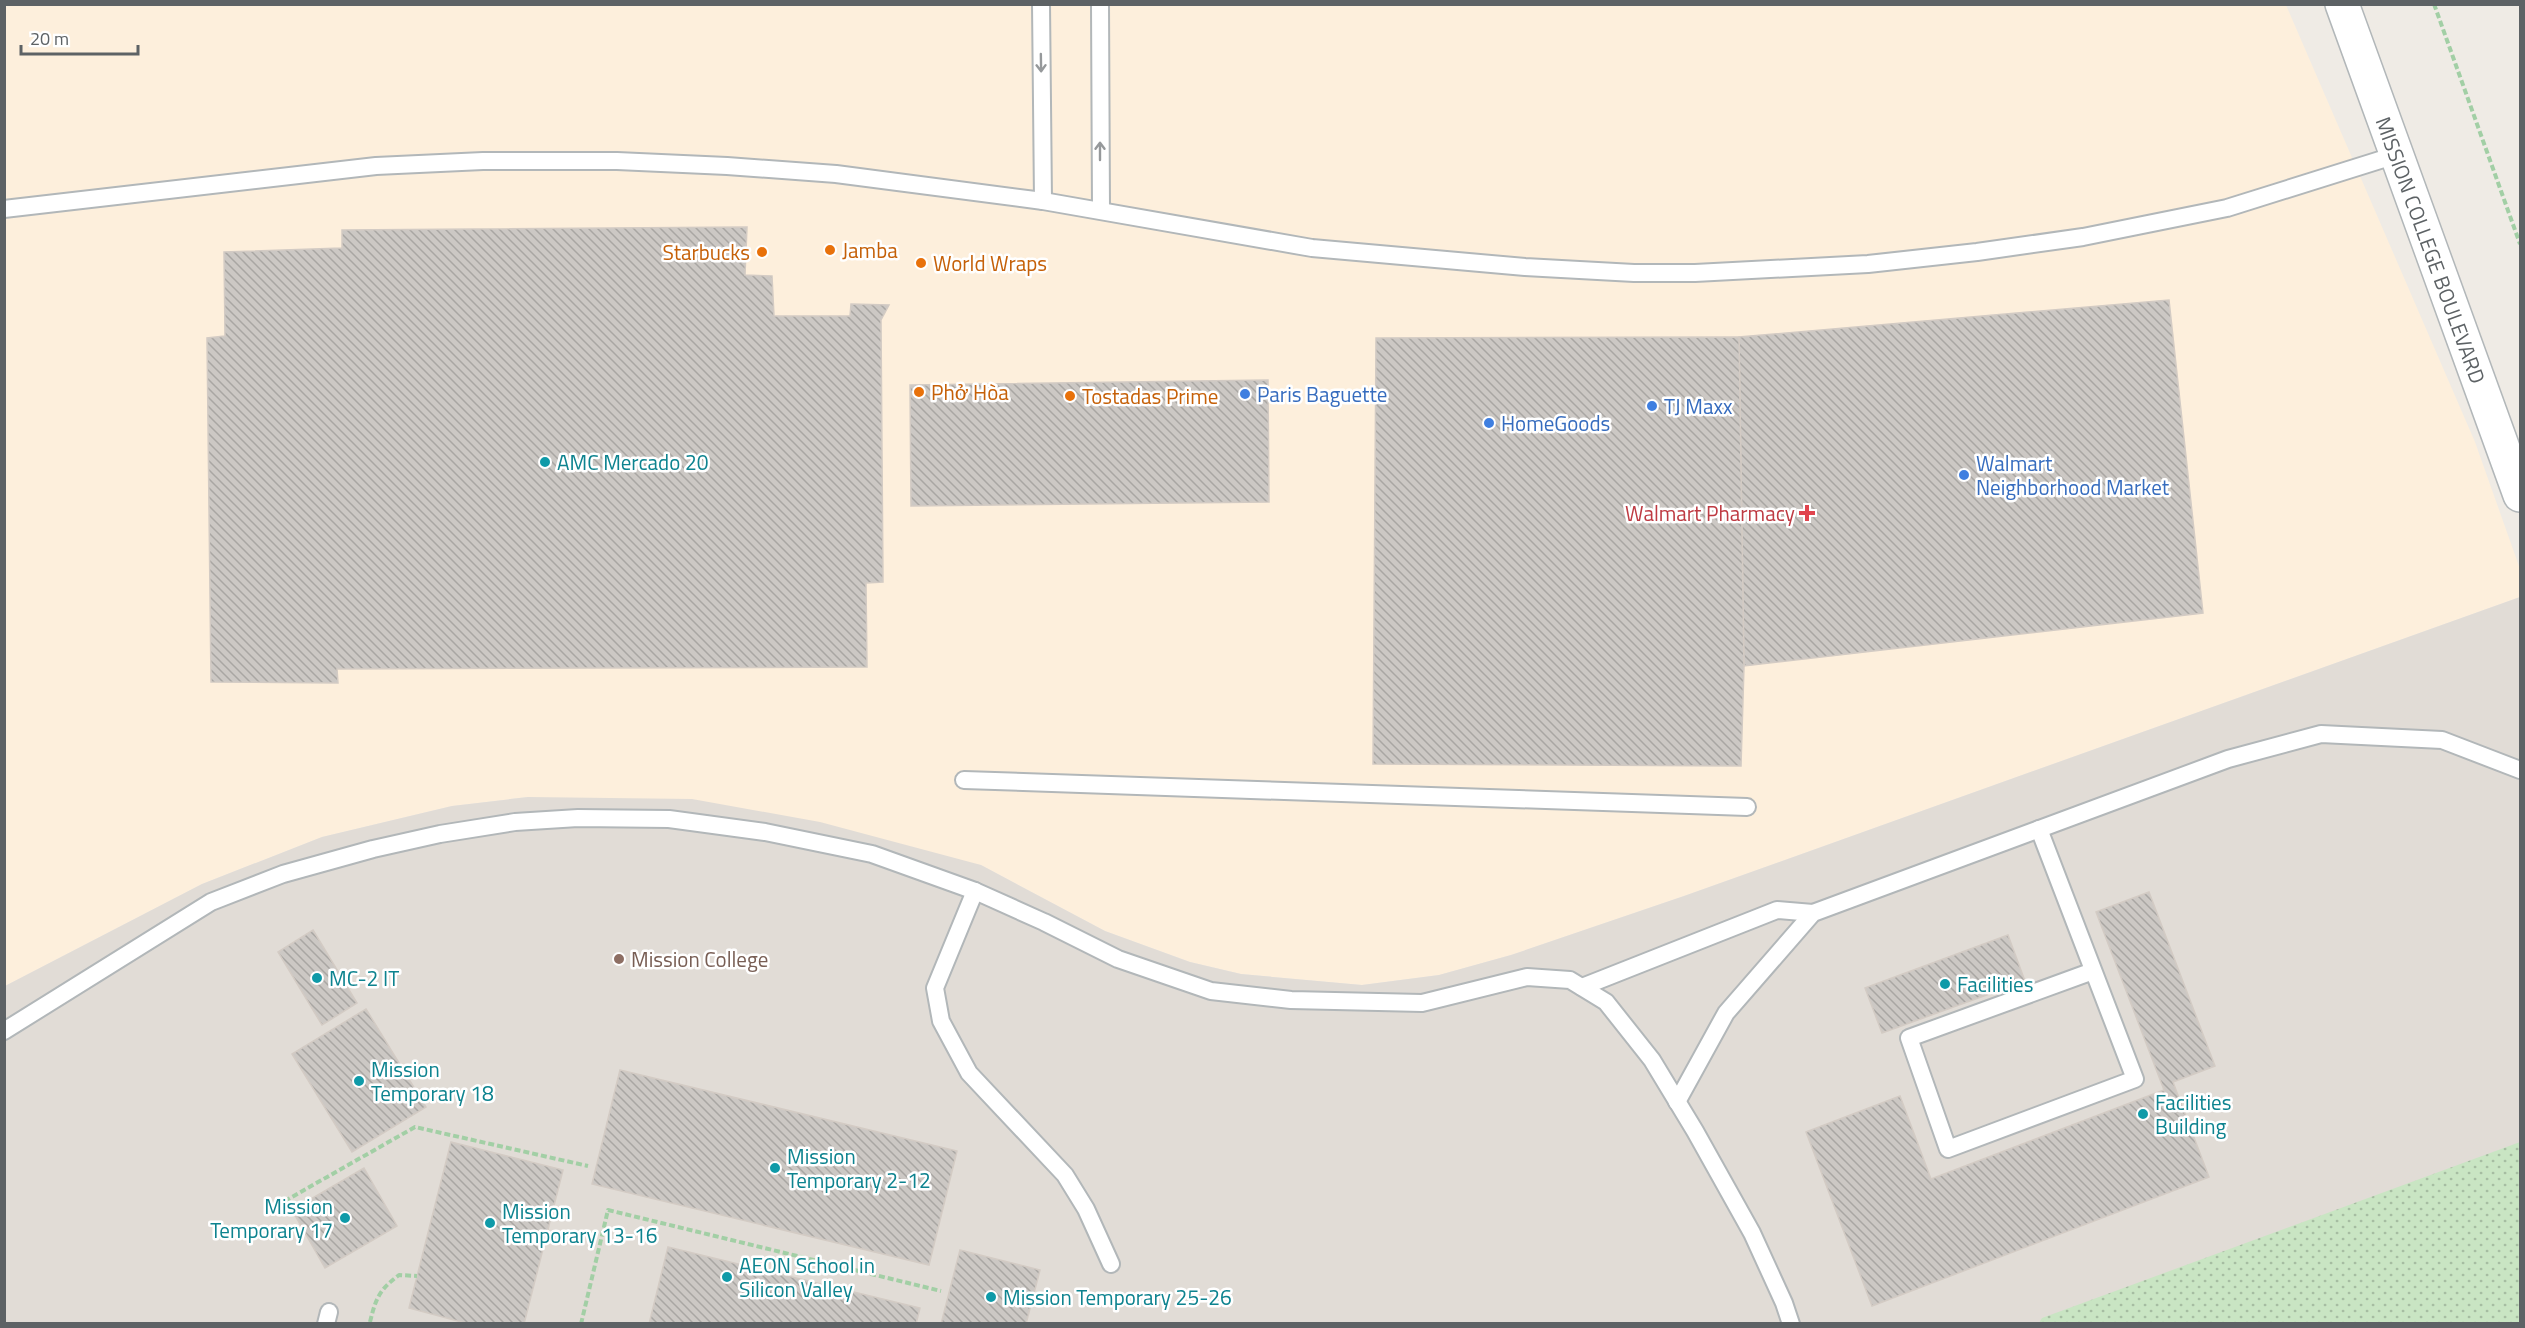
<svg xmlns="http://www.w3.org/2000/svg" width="2525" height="1328" viewBox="0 0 2525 1328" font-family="'Titillium Web',sans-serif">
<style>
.commercial{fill:#fdefdc}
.education{fill:#e1dcd6}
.grass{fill:url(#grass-dots)}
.building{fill:url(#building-back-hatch);stroke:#d3cbc4;stroke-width:1.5}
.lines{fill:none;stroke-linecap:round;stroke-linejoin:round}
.service-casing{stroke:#b2b7b9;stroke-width:20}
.tertiary-casing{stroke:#b2b7b9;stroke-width:36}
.path{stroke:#a2cfa5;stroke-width:4;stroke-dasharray:6 3;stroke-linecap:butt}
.service{stroke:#fff;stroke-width:16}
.tertiary{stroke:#fff;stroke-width:33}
.oneway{stroke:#96999b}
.food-dot{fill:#e8710a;stroke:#fff;stroke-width:2}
.shop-dot{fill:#3f7fe0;stroke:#fff;stroke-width:2}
.culture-dot{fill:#0f9aa8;stroke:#fff;stroke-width:2}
.health-dot{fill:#e0444e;stroke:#fff;stroke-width:2}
.education-dot{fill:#8d6e63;stroke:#fff;stroke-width:2}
.labels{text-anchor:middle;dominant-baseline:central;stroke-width:5;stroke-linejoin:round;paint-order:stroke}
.food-label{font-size:21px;fill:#c56008;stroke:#fff;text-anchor:start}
.street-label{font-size:21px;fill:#5d6265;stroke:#fff}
.shop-label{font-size:21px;fill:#366cbe;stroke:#fff;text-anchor:start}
.culture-label{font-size:21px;fill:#0d838f;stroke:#fff;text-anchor:start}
.health-label{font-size:21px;fill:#be3a42;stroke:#fff;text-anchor:end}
.education-label{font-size:21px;fill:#785e54;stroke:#fff;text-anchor:start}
</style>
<defs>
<pattern id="grass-dots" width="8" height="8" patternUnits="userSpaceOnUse" patternTransform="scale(1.5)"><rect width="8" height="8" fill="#c9e5c3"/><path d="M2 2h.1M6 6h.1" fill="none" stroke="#a6bda2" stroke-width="1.8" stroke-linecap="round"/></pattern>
<pattern id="building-back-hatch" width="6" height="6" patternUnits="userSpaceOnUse" patternTransform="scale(1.5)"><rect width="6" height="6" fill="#ccc8c4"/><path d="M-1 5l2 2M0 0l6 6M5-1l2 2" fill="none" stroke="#a9a6a3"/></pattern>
</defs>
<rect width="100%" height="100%" fill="#efebe5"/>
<polygon class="commercial" points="5,5 2286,5 2475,442 2520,569 2520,597 1684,896 1511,955 1439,975 1362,985 1241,974 1190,962 1105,931 981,865 528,797 452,806 322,837 202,884 5,986"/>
<polygon class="education" points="2520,597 2520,1323 5,1324 5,986 202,884 322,837 452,806 528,797 692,799 820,822 981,865 1105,931 1190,962 1241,974 1362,985 1439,975 1511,955 1684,896"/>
<polygon class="grass" points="2520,1142 2520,1323 2039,1323 2042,1318"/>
<g class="building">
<polygon points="747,227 745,275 772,276 774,316 850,316 851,304 889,305 881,320 883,582 866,583 867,667 337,669 338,683 211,682 207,338 225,336 224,252 342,248 342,230"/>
<polygon points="2169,300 2203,613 1744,666 1739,337"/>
<polygon points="1739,337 1744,666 1741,766 1373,764 1376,338"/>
<polygon points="1268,380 1269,502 911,506 910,385"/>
<polygon points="2149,892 2215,1066 2173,1082 2209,1177 1872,1306 1806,1132 1900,1096 1931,1179 2164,1090 2096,912"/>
<polygon points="313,930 357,1003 322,1025 278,952"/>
<polygon points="2008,935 2025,981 1882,1033 1865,988"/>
<polygon points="366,1009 426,1107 352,1152 292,1054"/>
<polygon points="620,1070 957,1151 929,1265 592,1184"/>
<polygon points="451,1142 563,1170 524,1324 469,1324 409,1308"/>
<polygon points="364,1168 397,1226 325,1268 292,1210"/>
<polygon points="668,1247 920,1308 916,1324 649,1324"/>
<polygon points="960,1250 1040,1270 1026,1324 941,1324"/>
</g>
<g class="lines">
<g class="service-casing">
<g id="service">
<polyline points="1041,4 1043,201"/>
<polyline points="1100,4 1101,210"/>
<polyline points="4,209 376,166 483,161 617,161 727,166 836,174 1043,201 1312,248 1525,267 1634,273 1695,273 1868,264 1977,252 2083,237 2227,208 2396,155"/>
<polyline points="964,780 1747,807"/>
<polyline points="2039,829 2135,1079 1948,1149 1909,1038 2093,971"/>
<polyline points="975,891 935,988 941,1021 969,1073 1065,1175 1086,1209 1111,1264"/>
<polyline points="1582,987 1777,910 1813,913"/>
<polyline points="4,1031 211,902 283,874 373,849 440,834 515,822 578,818 669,819 765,832 872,854 975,891 1044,922 1118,959 1211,991 1291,1000 1422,1003 1527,977 1570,980 1606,1002 1652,1060 1695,1131 1752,1233 1784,1303 1791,1324"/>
<polyline points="1677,1102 1726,1013 1813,913 2228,759 2321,734 2442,740 2520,770"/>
<polyline points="326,1324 329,1312"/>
</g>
</g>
<g class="tertiary-casing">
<polyline id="tertiary" points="2342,4 2520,495"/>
</g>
<g class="path">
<polyline points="2434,4 2520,244"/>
<polyline points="269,1210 415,1127 588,1166"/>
<path d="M 370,1322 C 376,1298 379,1290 399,1275 L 417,1276"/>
<polyline points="581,1324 608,1210 941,1291"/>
</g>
<use href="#service" class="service"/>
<use href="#tertiary" class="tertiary"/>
</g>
<defs><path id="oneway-shaft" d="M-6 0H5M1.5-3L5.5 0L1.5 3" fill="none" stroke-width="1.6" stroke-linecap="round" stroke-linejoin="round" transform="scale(1.5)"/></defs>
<g class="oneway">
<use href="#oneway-shaft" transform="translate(1041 63) rotate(89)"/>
<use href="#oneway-shaft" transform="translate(1100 151) rotate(-90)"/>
</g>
<g class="food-dot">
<circle cx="830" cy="250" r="6"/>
<circle cx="762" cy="252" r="6"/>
<circle cx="921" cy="263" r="6"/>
<circle cx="919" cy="392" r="6"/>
<circle cx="1070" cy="396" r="6"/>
</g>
<g class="shop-dot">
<circle cx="1245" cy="394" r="6"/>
<circle cx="1652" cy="406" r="6"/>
<circle cx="1489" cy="423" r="6"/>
<circle cx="1964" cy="475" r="6"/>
</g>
<g class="culture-dot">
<circle cx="545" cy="462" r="6"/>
<circle cx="317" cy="978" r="6"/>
<circle cx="1945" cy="984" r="6"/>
<circle cx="359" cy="1081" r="6"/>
<circle cx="2143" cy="1114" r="6"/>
<circle cx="775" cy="1168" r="6"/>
<circle cx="345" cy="1218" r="6"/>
<circle cx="490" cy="1223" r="6"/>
<circle cx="727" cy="1277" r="6"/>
<circle cx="991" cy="1297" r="6"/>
</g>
<path class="health-dot" d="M1804 504h6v6h6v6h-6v6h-6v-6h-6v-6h6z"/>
<circle class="education-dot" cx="619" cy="959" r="6"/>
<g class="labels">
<g class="food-label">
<text x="842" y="250">Jamba</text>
<text x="750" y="252" text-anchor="end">Starbucks</text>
<text x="933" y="263">World Wraps</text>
<text x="931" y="392">Phở Hòa</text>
<text x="1082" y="396">Tostadas Prime</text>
</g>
<g class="street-label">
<text transform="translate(2431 250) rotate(70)">MISSION COLLEGE BOULEVARD</text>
</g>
<g class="shop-label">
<text x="1257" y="394">Paris Baguette</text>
<text x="1664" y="406">TJ Maxx</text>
<text x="1501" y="423">HomeGoods</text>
<text x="1976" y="463">Walmart<tspan x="1976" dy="24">Neighborhood Market</tspan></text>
</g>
<g class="culture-label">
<text x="557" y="462">AMC Mercado 20</text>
<text x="329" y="978">MC-2 IT</text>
<text x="1957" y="984">Facilities</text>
<text x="371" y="1069">Mission<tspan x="371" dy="24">Temporary 18</tspan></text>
<text x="2155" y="1102">Facilities<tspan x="2155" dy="24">Building</tspan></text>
<text x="787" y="1156">Mission<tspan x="787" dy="24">Temporary 2-12</tspan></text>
<text x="333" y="1206" text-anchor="end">Mission<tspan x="333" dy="24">Temporary 17</tspan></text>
<text x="502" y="1211">Mission<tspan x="502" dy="24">Temporary 13-16</tspan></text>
<text x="739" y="1265">AEON School in<tspan x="739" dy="24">Silicon Valley</tspan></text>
<text x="1003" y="1297">Mission Temporary 25-26</text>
</g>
<g class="health-label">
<text x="1795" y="513">Walmart Pharmacy</text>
</g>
<g class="education-label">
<text x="631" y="959">Mission College</text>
</g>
</g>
<rect width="2525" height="1328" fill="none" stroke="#5d6265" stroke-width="12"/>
<path d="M21 45v9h117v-9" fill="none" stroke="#5d6265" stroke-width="3"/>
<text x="30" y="45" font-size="18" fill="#5d6265" stroke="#ffffff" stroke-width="4.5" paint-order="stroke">20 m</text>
</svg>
